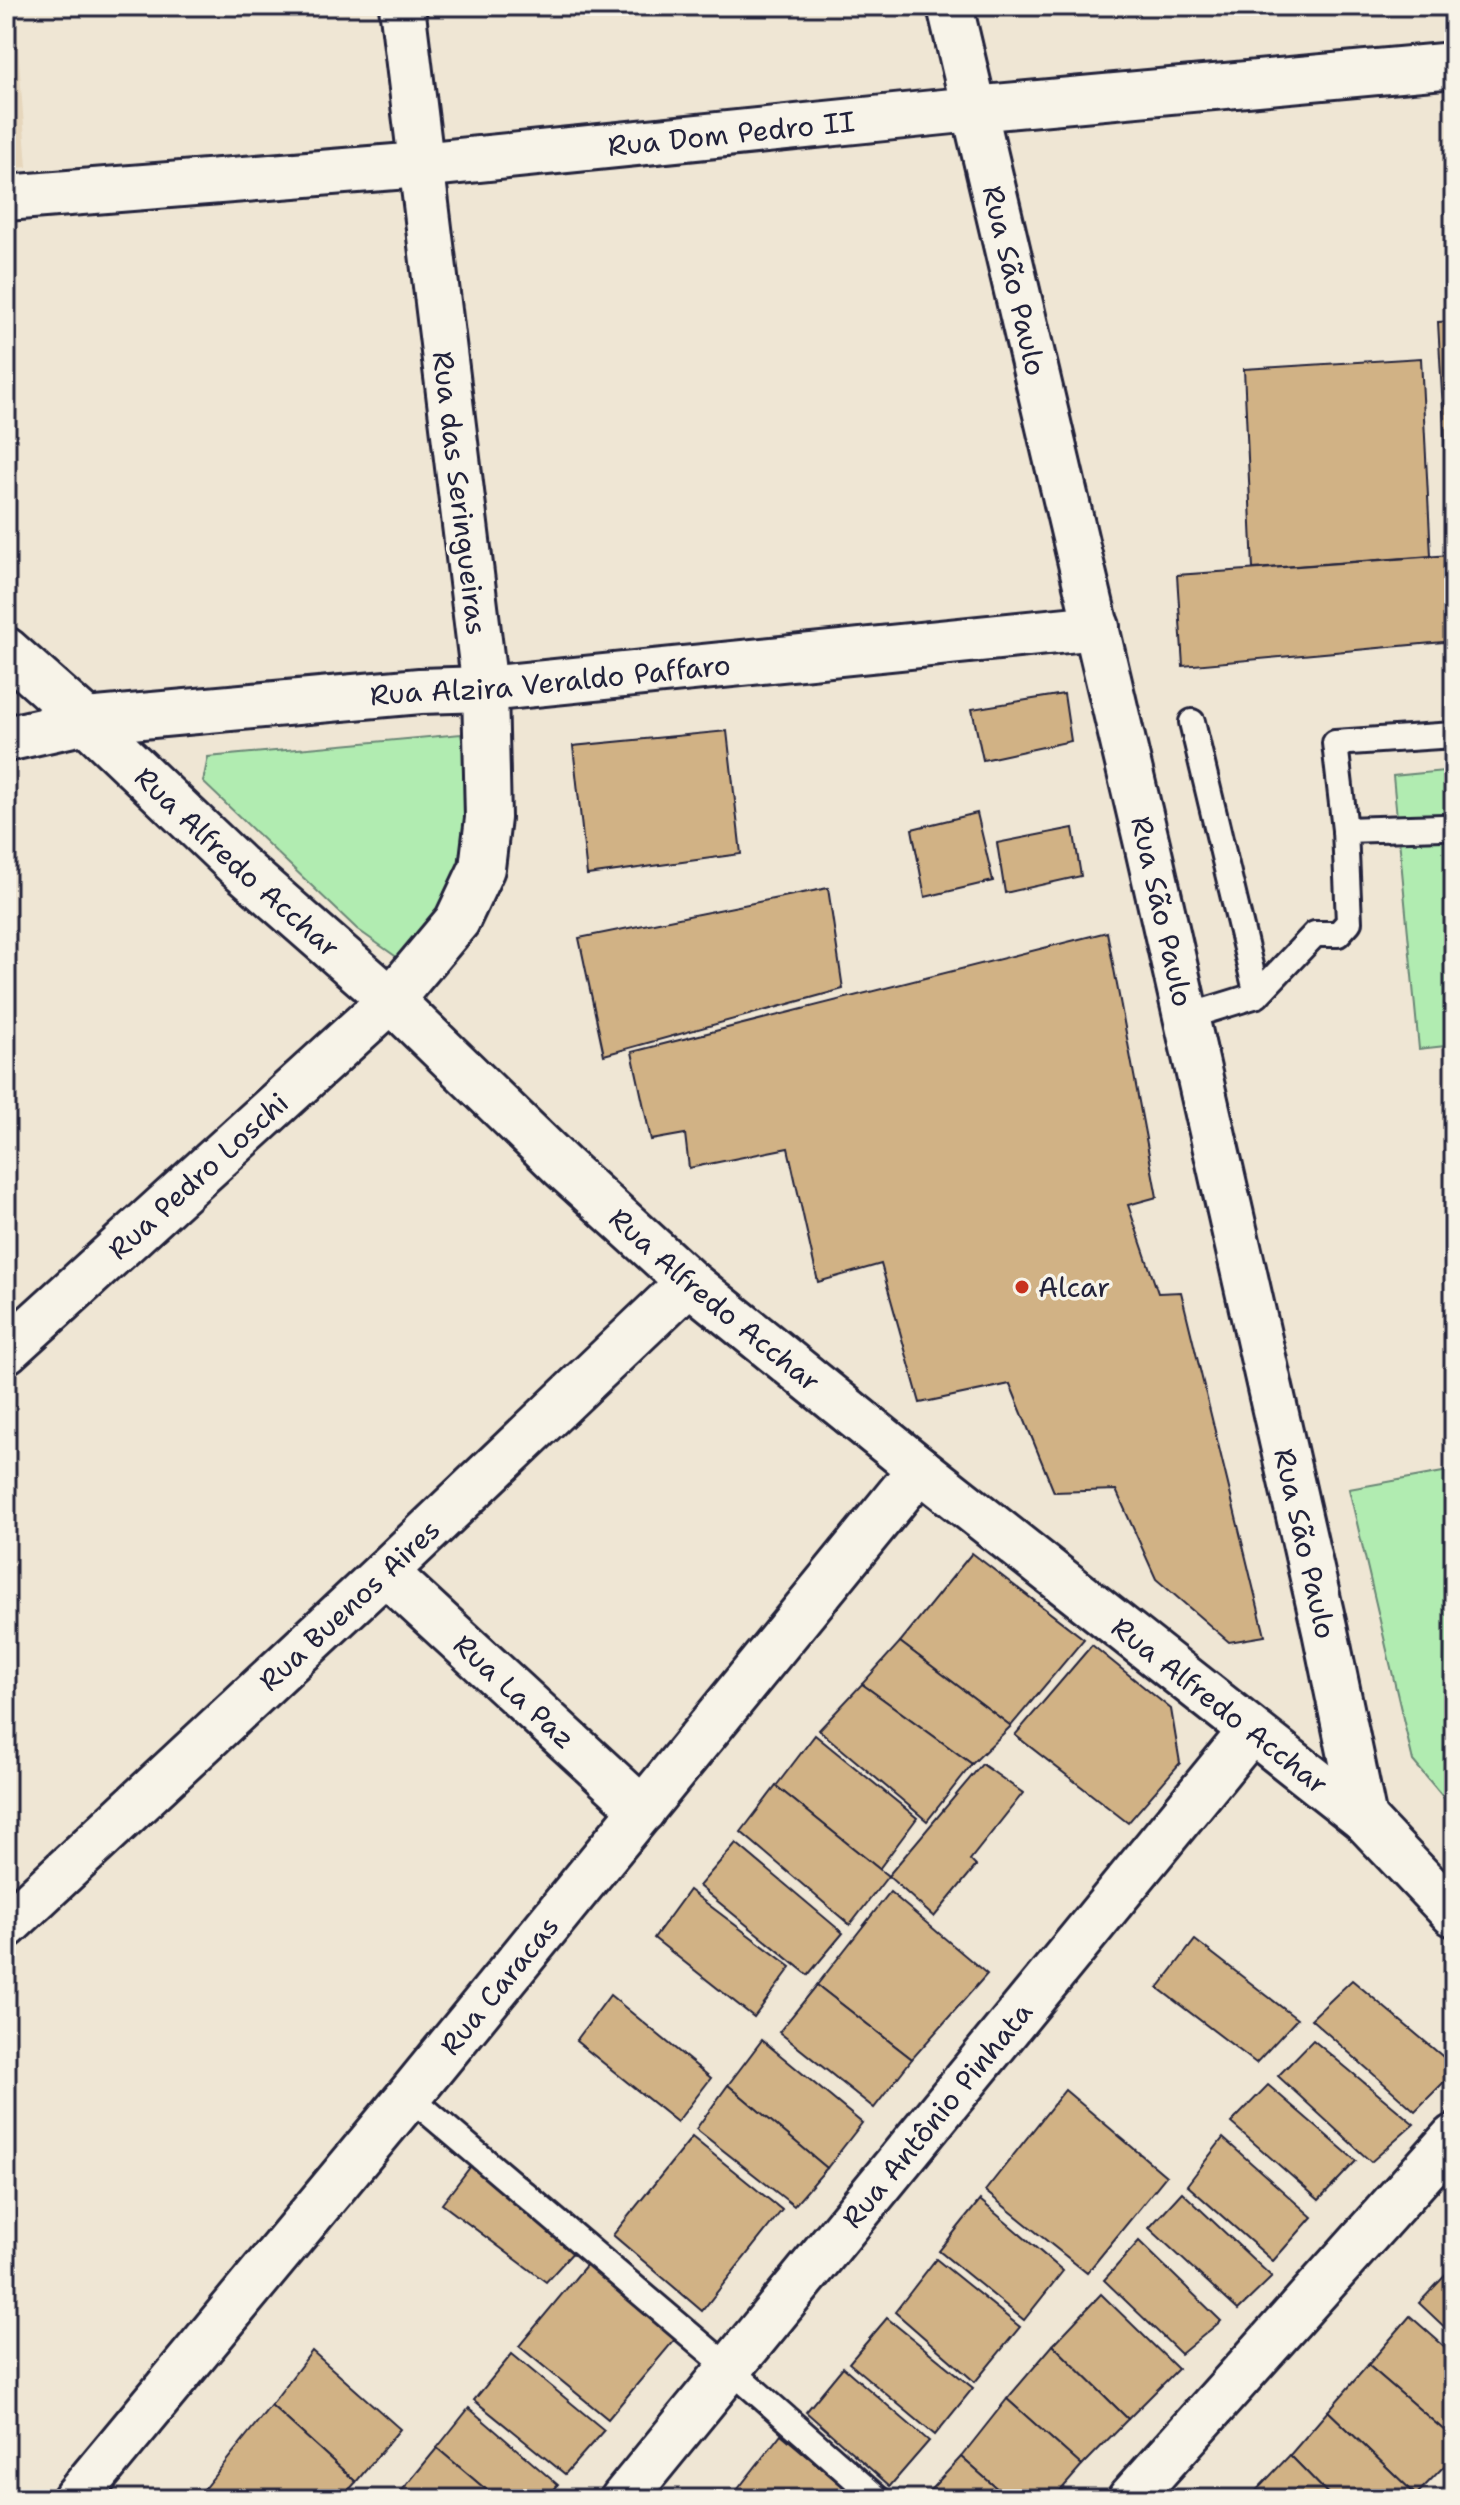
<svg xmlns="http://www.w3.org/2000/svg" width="1460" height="2505" viewBox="0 0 1460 2505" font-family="'Shantell Sans',sans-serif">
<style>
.built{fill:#e6d6bc}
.green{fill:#b1ecb1;stroke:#6a8776;stroke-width:2}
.building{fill:#d1b285;stroke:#22223b;stroke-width:2}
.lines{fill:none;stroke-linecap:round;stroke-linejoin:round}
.service-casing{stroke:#22223b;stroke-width:30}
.minor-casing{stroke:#22223b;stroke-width:50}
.tertiary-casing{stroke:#22223b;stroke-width:50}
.service{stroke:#f7f3e8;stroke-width:24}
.minor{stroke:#f7f3e8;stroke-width:44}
.tertiary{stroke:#f7f3e8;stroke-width:44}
.poi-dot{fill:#c8321e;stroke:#f7f3e8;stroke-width:3}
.labels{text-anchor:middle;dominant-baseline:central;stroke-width:7;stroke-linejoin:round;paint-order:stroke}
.street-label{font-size:28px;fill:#22223b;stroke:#f7f3e8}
.poi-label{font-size:28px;fill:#22223b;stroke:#f7f3e8;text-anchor:start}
</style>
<rect width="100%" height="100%" fill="#efe6d4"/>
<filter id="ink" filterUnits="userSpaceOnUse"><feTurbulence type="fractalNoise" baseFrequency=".0125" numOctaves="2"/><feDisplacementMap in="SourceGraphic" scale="16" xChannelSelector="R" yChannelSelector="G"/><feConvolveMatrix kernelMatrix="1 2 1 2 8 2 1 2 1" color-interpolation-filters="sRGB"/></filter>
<g filter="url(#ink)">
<polygon class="built" points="6,6 15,6 27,167 6,169"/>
<g class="green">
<polygon points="461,734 474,803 465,871 434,927 398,958 357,929 203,782 208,757"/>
<polygon points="1454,770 1454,1045 1419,1049 1393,776"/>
<polygon points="1454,1470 1454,1810 1413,1761 1349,1489"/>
</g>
<g class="building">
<polygon points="1454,321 1454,555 1451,555 1438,322"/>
<polygon points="1421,358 1431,556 1253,569 1244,369"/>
<polygon points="1451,555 1454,555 1454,641 1183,666 1177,575"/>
<polygon points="1064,694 1071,741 983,760 972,709"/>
<polygon points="727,731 741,854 587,875 573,746"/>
<polygon points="977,813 993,881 925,897 912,829"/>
<polygon points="1073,828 1081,876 1005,893 997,843"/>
<polygon points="828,888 843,989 604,1055 579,938"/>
<polygon points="1107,932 1157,1197 1128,1205 1158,1293 1181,1292 1265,1636 1229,1642 1156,1579 1116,1490 1054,1492 1010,1384 920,1403 881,1264 818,1282 788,1148 689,1168 685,1134 651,1140 632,1052"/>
<polygon points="972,1553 1084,1639 1011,1726 900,1642"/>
<polygon points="900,1642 1011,1726 972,1764 862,1684"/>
<polygon points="1092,1645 1171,1709 1180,1763 1128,1823 1015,1735"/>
<polygon points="862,1684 972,1764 927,1821 819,1730"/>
<polygon points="815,1735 917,1818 879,1869 776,1786"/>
<polygon points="982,1764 1023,1793 970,1860 976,1866 934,1917 888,1876"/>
<polygon points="776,1786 888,1876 850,1925 741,1832"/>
<polygon points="736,1843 843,1933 808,1975 699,1886"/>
<polygon points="689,1890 791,1967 754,2017 654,1938"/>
<polygon points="890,1892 987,1974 912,2059 817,1985"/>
<polygon points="1195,1940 1297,2019 1256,2063 1158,1988"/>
<polygon points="1352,1980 1454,2066 1454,2072 1415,2111 1311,2019"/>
<polygon points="817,1985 912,2059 874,2108 779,2032"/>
<polygon points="610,1995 711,2078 677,2122 576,2041"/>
<polygon points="762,2040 862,2123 827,2168 728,2085"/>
<polygon points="1313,2040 1414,2124 1371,2162 1278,2076"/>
<polygon points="728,2085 827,2168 794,2206 696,2129"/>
<polygon points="1268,2085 1356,2161 1319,2200 1231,2123"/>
<polygon points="1065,2090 1166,2176 1087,2273 985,2191"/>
<polygon points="692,2137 782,2210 702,2311 613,2235"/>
<polygon points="1223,2138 1312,2217 1273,2261 1187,2185"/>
<polygon points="474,2162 576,2249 546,2282 442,2204"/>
<polygon points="1182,2192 1272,2277 1238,2310 1149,2228"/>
<polygon points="980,2200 1063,2271 1024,2320 939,2251"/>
<polygon points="1139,2241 1221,2321 1181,2354 1104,2280"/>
<polygon points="936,2259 1020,2327 975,2382 895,2312"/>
<polygon points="587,2264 676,2338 608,2419 519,2346"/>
<polygon points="1454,2266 1454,2336 1419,2303"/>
<polygon points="1101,2294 1178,2369 1128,2419 1053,2345"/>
<polygon points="1410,2316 1454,2355 1454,2439 1368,2365"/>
<polygon points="887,2318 973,2388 935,2435 849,2363"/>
<polygon points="1053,2345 1128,2419 1082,2466 1007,2399"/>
<polygon points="312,2351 400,2429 356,2482 271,2405"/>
<polygon points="512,2354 604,2430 565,2474 474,2400"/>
<polygon points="1368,2365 1454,2439 1454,2456 1416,2495 1328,2411"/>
<polygon points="843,2367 929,2441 890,2486 806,2412"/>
<polygon points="1007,2399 1082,2466 1053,2499 1009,2499 961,2457"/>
<polygon points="271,2405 356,2482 341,2499 196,2499"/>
<polygon points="469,2408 558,2485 546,2499 497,2499 437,2448"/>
<polygon points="1328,2411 1416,2495 1412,2499 1333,2499 1290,2455"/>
<polygon points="781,2434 858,2499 752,2499 738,2489"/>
<polygon points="437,2448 497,2499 395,2499"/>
<polygon points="1290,2455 1333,2499 1248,2499"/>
<polygon points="961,2457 1009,2499 922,2499"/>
</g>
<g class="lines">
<g class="service-casing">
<g id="service">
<polyline points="1192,722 1257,995"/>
<polyline points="1345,830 1443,827"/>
<polyline points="1186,1017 1257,995 1315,934 1338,934 1349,922 1345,830 1335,743 1454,735"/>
<polyline points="409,2096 729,2368 878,2499"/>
</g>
</g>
<g class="minor-casing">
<g id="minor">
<path id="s1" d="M 6,198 L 420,165 L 973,109 L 1454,65"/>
<path id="s2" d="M 6,739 L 86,721 L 420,691 L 485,689 L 1097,627"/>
<path id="s3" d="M 6,1351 L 391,1000 L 457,921 L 482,868 L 488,818 L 485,689 L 402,6"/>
<path id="s4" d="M 385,1572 L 643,1810"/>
<path id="s5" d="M 6,1926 L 385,1572 L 689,1282"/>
<path id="s6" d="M 75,2499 L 409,2096 L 920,1469"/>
<path id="s7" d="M 623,2499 L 1251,1731"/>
<polyline points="1130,2499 1454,2137"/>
</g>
</g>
<g class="tertiary-casing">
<g id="tertiary">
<path id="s8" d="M 950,6 L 1147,844 L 1325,1631 L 1364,1819"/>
<path id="s9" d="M 6,650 L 86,721 L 237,865 L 391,1000 L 562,1166 L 689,1282 L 920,1469 L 1364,1819 L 1454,1914"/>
</g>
</g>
<use href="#service" class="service"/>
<use href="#minor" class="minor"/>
<use href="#tertiary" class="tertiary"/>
</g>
</g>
<circle class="poi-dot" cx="1022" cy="1287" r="8"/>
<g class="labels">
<g class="street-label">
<text stroke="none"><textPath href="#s1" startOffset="728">Rua Dom Pedro II</textPath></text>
<text stroke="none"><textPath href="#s8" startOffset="282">Rua São Paulo</textPath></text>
<text transform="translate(460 493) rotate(83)">Rua das Seringueiras</text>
<text stroke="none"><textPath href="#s2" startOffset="548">Rua Alzira Veraldo Paffaro</textPath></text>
<text stroke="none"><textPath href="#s9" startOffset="314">Rua Alfredo Acchar</textPath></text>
<text stroke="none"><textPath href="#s8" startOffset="930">Rua São Paulo</textPath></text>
<text stroke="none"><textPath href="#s3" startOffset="260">Rua Pedro Loschi</textPath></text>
<text stroke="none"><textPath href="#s9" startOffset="962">Rua Alfredo Acchar</textPath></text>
<text stroke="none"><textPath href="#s8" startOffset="1578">Rua São Paulo</textPath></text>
<text stroke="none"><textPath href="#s5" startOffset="470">Rua Buenos Aires</textPath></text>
<text stroke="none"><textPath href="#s4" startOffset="176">Rua La Paz</textPath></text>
<text stroke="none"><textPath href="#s9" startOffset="1610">Rua Alfredo Acchar</textPath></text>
<text stroke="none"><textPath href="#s6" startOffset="666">Rua Caracas</textPath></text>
<text stroke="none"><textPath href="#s7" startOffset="496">Rua Antônio Pinhata</textPath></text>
</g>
<g class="poi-label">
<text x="1038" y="1287">Alcar</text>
</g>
</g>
<rect width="1460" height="2505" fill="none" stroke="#f7f3e8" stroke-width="32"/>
<rect x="16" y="16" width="1428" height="2473" fill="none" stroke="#22223b" stroke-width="3" filter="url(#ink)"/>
</svg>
